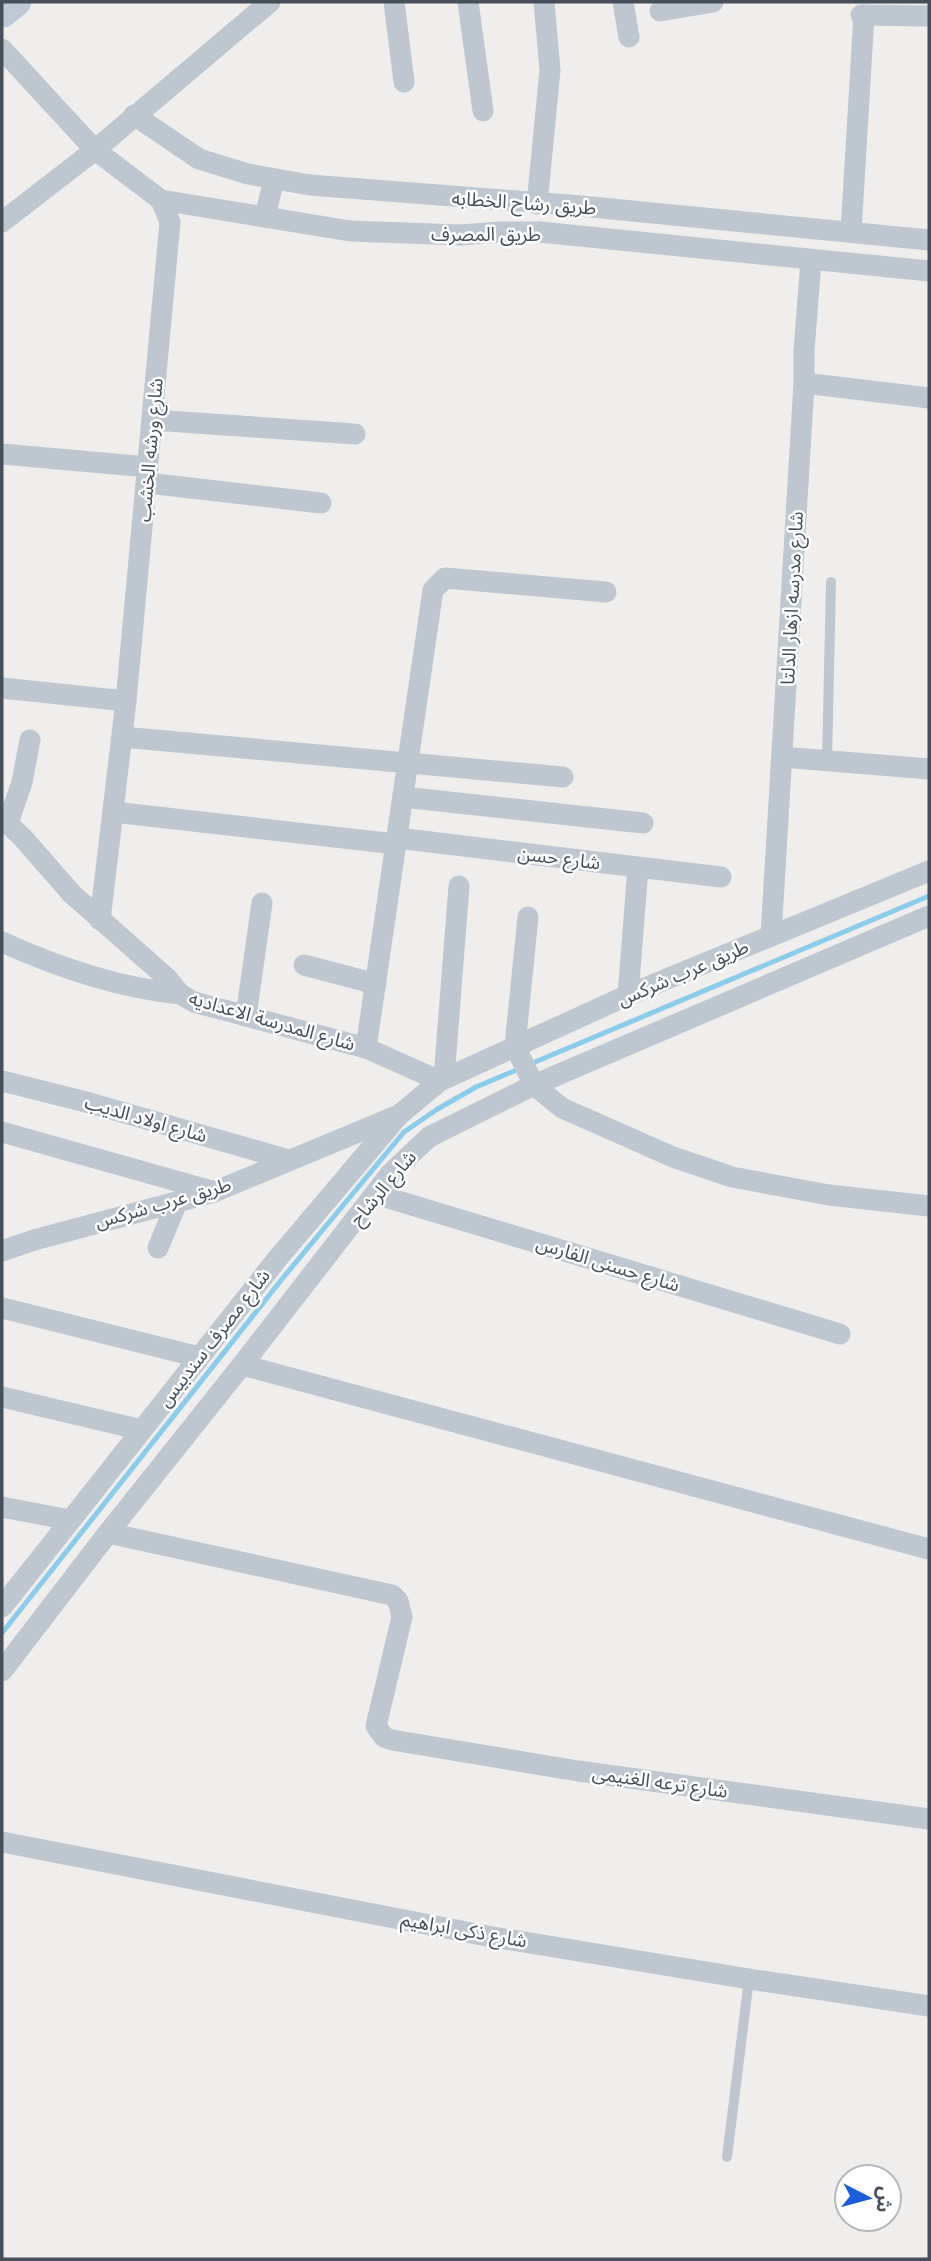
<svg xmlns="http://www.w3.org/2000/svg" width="931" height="2261" viewBox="0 0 931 2261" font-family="Montserrat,'Noto Sans Arabic',sans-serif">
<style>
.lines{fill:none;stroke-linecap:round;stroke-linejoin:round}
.stream{stroke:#8accea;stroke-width:5}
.service{stroke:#bec6cf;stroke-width:10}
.minor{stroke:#bec6cf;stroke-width:21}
.secondary{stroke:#c0c8d6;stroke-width:30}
.labels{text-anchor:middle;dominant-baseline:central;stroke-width:5;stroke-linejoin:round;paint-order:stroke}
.street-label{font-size:19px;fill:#464f5a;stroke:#fff}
</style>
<rect width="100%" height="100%" fill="#f0eded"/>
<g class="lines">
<g class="stream">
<polyline points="528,1065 929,896"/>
<polyline points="2,1633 282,1279 404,1132 436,1110 476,1087 519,1069"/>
</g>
<g class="service">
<polyline points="827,761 831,582"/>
<polyline points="727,2157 749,1979"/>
</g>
<g class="minor">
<polyline points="394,2 404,82"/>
<polyline points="468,2 483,111"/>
<polyline points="623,2 629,37"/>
<polyline points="660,11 713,2"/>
<polyline points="861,15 929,16"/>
<polyline points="2,49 95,150 161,200 170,222 126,701 100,920"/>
<polyline points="134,115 199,159 248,174 310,185 581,206 929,240"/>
<polyline points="161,200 350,231 460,235 500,232 540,232 929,271"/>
<polyline points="537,204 550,70 544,2"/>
<polyline points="265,217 274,179"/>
<polyline points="2,222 95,150 270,2"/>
<polyline points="851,232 864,15"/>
<polyline points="804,383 929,398"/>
<polyline points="153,420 355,434"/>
<polyline points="2,454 148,467"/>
<polyline points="147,483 321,503"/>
<polyline points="2,688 126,701"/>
<polyline points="122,737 563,777"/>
<polyline points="782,757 929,769"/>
<polyline points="403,797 643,823"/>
<polyline points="113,812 396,844"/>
<polyline points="2,818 23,838 72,894 167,978 180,994 194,1002 366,1048 440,1081"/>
<polyline points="8,823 22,782 30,740"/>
<polyline points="397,838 721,877"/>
<polyline points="528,917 515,1046 534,1085 562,1108 673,1157 732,1177 829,1195 929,1206"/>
<polyline points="771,936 804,383 804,351 811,260"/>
<path d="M 2,942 C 57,967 119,988 180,994"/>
<polyline points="304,965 376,984"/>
<polyline points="628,995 638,868"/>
<polyline points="246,1016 262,903"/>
<polyline points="366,1048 433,590 445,578 606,592"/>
<polyline points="444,1078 459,886"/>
<polyline points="2,1081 90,1103 289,1160"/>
<polyline points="2,1132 212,1191"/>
<polyline points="375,1194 840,1334"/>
<polyline points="158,1248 177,1202"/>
<polyline points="2,1251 34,1240 214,1192 394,1117"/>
<polyline points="2,1308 199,1357"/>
<polyline points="242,1365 929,1549"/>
<polyline points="2,1397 142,1430"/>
<polyline points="2,1507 70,1520"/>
<polyline points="108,1533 392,1595 398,1601 402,1617 376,1726 384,1737 392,1740 578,1771 929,1819"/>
<polyline points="2,1607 278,1258 399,1115 440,1081 628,995 929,871"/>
<polyline points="2,1671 108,1533 242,1365 391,1173 429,1137 534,1085 929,916"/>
<polyline points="2,1842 487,1936 749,1979 929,2006"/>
</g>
<polyline class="secondary" points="2,13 16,2"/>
</g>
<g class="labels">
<g class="street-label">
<text transform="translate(524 203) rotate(4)">طريق رشاح الخطابه</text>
<text x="486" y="234">طريق المصرف</text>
<text transform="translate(150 450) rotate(-85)">شارع ورشه الخشب</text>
<text transform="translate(792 598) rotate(-87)">شارع مدرسه ازهار الدلتا</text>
<text transform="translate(559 858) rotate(7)">شارع حسن</text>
<text transform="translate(683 973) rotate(-23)">طريق عرب شركس</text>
<text transform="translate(272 1021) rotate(16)">شارع المدرسة الاعداديه</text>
<text transform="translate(146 1119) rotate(16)">شارع اولاد الديب</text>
<text transform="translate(383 1188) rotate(-50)">شارع الرشاح</text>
<text transform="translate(163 1203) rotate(-16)">طريق عرب شركس</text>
<text transform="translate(608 1264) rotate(17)">شارع حسنى الفارس</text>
<text transform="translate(214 1338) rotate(-52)">شارع مصرف سندبيس</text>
<text transform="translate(660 1782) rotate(8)">شارع ترعه الغنيمى</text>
<text transform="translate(464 1930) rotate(10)">شارع ذكى ابراهيم</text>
</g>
</g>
<rect width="931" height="2261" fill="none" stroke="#464f5a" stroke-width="7"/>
<g transform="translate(868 2198) rotate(96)"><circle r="33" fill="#ffffff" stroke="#b5b9bd" stroke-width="2"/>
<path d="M0-5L12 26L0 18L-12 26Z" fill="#1c5ddb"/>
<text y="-10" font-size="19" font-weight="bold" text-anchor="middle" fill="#464f5a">ش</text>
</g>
</svg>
